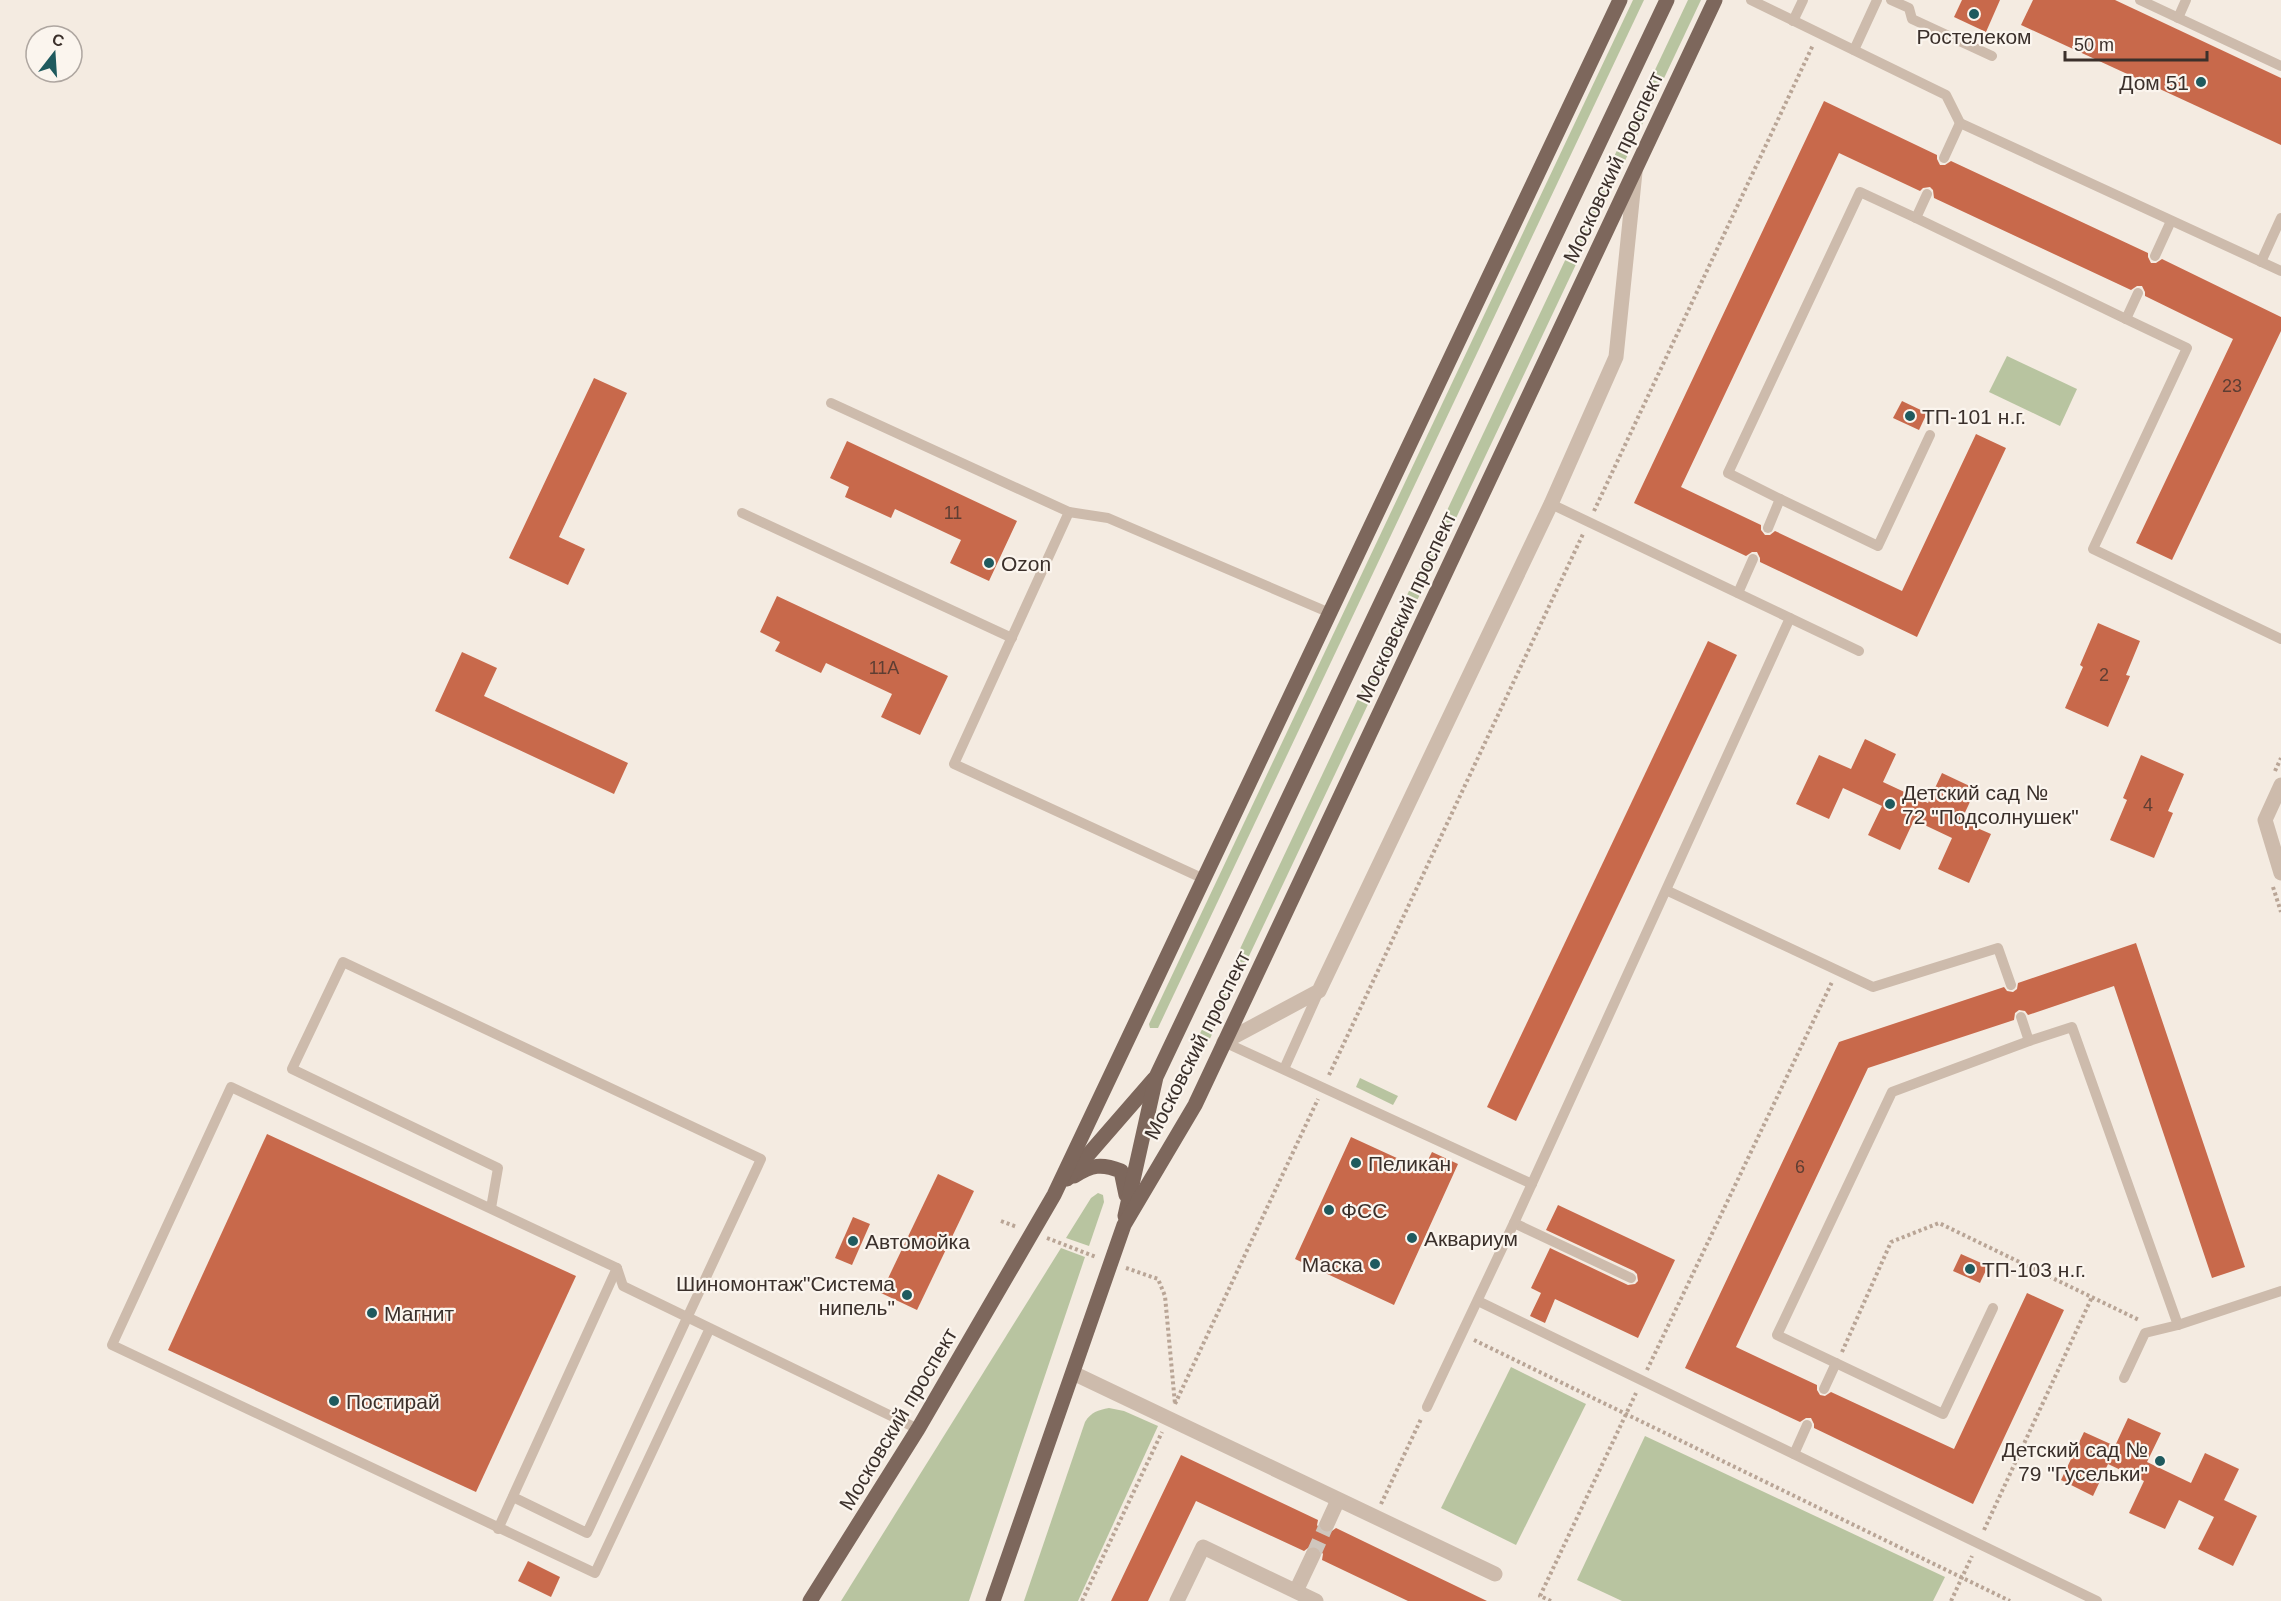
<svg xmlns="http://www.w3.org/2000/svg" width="2281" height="1601" viewBox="0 0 2281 1601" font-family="Helvetica,sans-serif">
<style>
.green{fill:#b8c4a0}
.building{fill:#c8694b}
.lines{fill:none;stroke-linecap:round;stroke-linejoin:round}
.minor-tunnel{stroke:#cfc6bd;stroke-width:15;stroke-dasharray:15 8;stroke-linecap:butt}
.path{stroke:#b9a596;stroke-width:4;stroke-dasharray:3 3;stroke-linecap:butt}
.service{stroke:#cdbbac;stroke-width:10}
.minor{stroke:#cdbbac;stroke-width:15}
.primary{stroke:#7d675c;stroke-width:15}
.poi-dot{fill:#1f5a5e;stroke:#fbf5ee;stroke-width:2}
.labels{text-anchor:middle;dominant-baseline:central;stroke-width:4.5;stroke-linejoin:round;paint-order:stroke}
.number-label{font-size:18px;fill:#5e3e33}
.poi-label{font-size:21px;fill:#3b302b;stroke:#fbf5ee;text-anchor:start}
.street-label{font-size:21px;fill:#3b302b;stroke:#fbf5ee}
</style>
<rect width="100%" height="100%" fill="#f4ebe1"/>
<g class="green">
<polygon points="1633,0 1644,0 1158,1028 1150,1028 1149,1024"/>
<polygon points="1688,0 1701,0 1206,1047 1201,1049 1197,1047 1196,1042"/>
<polygon points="2007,356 2077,389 2060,426 1989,392"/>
<polygon points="1360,1078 1398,1096 1393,1105 1356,1087"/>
<polygon points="1098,1193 1103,1195 1104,1202 1089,1246 1066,1238 1091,1198"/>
<polygon points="1061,1248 1085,1257 969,1601 841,1601"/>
<polygon points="1511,1367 1586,1404 1516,1545 1441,1508"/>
<path d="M 1109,1408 L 1124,1411 L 1158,1426 L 1078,1601 L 1024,1601 L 1085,1422 C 1091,1412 1098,1410 1109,1408 Z"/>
<polygon points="1645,1436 1945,1577 1933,1601 1622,1601 1577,1580"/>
</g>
<g class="building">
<polygon points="1962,0 2000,0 1986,32 1954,17"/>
<polygon points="2033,0 2115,0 2281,78 2281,145 2021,25"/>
<polygon points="1824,101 1937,155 1937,159 1940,165 1945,165 1951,161 2148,253 2148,257 2151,263 2156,263 2162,259 2281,317 2281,331 2172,560 2136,543 2233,339 2145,296 2145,292 2142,286 2137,286 2131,290 1934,198 1933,190 1930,187 1923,188 1920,191 1839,153 1681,487 1761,525 1761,530 1765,535 1770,535 1775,531 1902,591 1976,434 2006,448 1917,637 1760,562 1760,558 1757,552 1752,552 1746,556 1634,503"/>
<polygon points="594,378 627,393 559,537 585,549 568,585 509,558"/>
<polygon points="1902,401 1927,413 1919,430 1893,418"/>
<polygon points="847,441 1017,521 989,581 950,563 961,540 895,509 891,518 845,497 849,487 830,478"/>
<polygon points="777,596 948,676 920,735 881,717 892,694 826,663 821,673 775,651 780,642 760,632"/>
<polygon points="2098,623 2140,641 2126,675 2130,676 2108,727 2065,708 2083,667 2080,665"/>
<polygon points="1708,641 1737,655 1516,1121 1487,1107"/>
<polygon points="462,652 497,668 484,696 628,763 614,794 435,711"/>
<polygon points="1865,739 1896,754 1883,782 1928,803 1942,773 1976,789 1961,821 1991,834 1969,883 1938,869 1952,838 1914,820 1900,850 1868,835 1882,806 1843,788 1829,819 1796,804 1819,755 1851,769"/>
<polygon points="2141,755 2184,774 2168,811 2173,813 2154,858 2110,840 2127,800 2123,798"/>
<polygon points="2136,943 2245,1267 2212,1278 2114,986 2028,1015 2025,1011 2019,1010 2015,1013 2014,1020 1868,1068 1736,1347 1817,1385 1817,1390 1820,1395 1825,1396 1831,1392 1954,1449 2027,1293 2064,1310 1973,1504 1814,1428 1814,1424 1811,1418 1806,1418 1800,1422 1685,1368 1839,1042 2004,987 2007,991 2013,992 2017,989 2018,983"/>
<polygon points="267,1134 576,1276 476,1492 168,1350"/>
<polygon points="1351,1137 1423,1170 1432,1152 1458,1164 1394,1305 1295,1259"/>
<polygon points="938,1174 974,1191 917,1310 881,1293"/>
<polygon points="1558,1205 1675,1260 1638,1338 1555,1299 1545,1323 1530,1316 1541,1293 1531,1288 1550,1248 1628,1285 1635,1284 1638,1281 1637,1274 1634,1271 1546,1230"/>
<polygon points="853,1217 870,1224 852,1265 835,1258"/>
<polygon points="1961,1254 1988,1266 1980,1283 1953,1271"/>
<polygon points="2128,1418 2161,1433 2147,1462 2191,1483 2205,1453 2239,1469 2224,1500 2257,1516 2233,1566 2198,1549 2214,1517 2179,1500 2165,1529 2129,1513 2144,1481 2108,1464 2093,1496 2061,1480 2084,1432 2115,1446"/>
<polygon points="1181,1455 1318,1520 1317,1525 1322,1533 1328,1534 1336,1528 1487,1601 1408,1601 1322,1560 1323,1554 1318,1546 1312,1545 1304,1551 1196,1501 1148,1601 1111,1601"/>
<polygon points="528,1561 560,1577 551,1597 518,1581"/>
</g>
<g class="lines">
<polyline class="minor-tunnel" points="1313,1555 1327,1524"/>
<g class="path">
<polyline points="2155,88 2160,77"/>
<polyline points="1594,511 1813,45"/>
<polyline points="2275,771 2281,758"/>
<polyline points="2273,887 2281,912"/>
<polyline points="1329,1075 1583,534"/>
<polyline points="1001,1221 1017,1227"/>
<polyline points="1047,1238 1096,1257"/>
<polyline points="1126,1268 1158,1279 1165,1296 1175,1404"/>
<polyline points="1474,1340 2010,1601"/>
<polyline points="1842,1352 1891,1242 1939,1223 2139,1320"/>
<polyline points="1647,1370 1832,982"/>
<polyline points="1175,1404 1318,1099"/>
<polyline points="1381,1504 1421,1419"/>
<polyline points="1984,1530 2092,1297"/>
<polyline points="1082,1601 1162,1432"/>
<polyline points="1551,1601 1540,1596 1636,1393"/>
<polyline points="1951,1601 1972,1556"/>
</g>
<g class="service">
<polyline points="1751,0 1946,95 1960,123 2281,271"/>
<polyline points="1891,0 1909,8 1912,19 1992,56"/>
<polyline points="2140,0 2281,66"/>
<polyline points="2178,18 2186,0"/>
<polyline points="1793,21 1803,0"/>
<polyline points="1854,50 1877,0"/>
<polyline points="1944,158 1960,123"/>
<polyline points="1916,218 2126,319 2138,293"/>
<polyline points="2155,256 2171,221"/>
<polyline points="2261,262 2281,218"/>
<polyline points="2126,319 2187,348 2093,549 2281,639"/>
<polyline points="831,403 1069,512 954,764 1204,879"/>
<polyline points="1780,499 1878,546 1930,435"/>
<polyline points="1551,504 1859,651"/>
<polyline points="1069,512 1108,518 1330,613"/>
<polyline points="742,513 1012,638"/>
<polyline points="1768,528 1780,499 1728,473 1860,192 1916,218 1927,194"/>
<polyline points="1738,593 1753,559"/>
<polyline points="1668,891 1873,987 1998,948 2011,985"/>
<polyline points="2021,1017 2029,1041"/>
<polyline points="1224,1042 1532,1184"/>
<polyline points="1284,1069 1319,991"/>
<polyline points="491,1208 498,1168 292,1069 343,962 761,1159 587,1533 513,1497"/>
<polyline points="1514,1223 1631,1278"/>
<polyline points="1478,1301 2097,1601"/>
<polyline points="1993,1308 1943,1414 1777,1335 1892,1092 2029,1041 2072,1027 2178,1325"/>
<polyline points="710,1328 595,1573 112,1345 231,1087 617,1268 623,1286 918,1429"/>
<polyline points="2124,1378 2145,1333 2178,1325 2281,1291"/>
<polyline points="1824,1389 1836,1363"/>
<polyline points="1427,1407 1514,1223 1790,618"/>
<polyline points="1794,1454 1807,1425"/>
<polyline points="498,1529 617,1268"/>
</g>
<g class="minor">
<polyline points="2281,785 2265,820 2281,873"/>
<polyline points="1224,1042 1319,991 1551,504 1616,357 1635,172"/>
<polyline points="1073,1373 1495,1574"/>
<polyline points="1327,1524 1338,1500"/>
<polyline points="1296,1591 1313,1555"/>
<polyline points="1177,1601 1203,1547 1316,1601"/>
</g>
<g class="primary">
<path d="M 1074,1176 C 1092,1165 1101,1163 1121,1171 L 1126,1195"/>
<polyline points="1067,1179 1154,1079"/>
<polyline points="1125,1216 1156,1077 1667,0"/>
<polyline points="810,1601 918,1429 1054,1195 1620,0"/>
<polyline points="993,1601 1124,1225 1195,1105 1715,0"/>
</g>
</g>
<g class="poi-dot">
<circle cx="1974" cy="14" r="6"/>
<circle cx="2201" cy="82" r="6"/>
<circle cx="1910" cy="416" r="6"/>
<circle cx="989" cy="563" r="6"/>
<circle cx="1890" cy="804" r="6"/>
<circle cx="1356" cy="1163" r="6"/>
<circle cx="1329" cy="1210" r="6"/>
<circle cx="1412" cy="1238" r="6"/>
<circle cx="853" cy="1241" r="6"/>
<circle cx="1375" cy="1264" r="6"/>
<circle cx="1970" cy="1269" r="6"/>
<circle cx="907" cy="1295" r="6"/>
<circle cx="372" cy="1313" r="6"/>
<circle cx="334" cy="1401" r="6"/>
<circle cx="2160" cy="1461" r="6"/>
</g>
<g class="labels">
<g class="number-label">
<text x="2232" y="386">23</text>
<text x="953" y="513">11</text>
<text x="884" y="668">11А</text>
<text x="2104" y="675">2</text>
<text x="2148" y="805">4</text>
<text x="1800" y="1167">6</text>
</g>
<g class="poi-label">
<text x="1974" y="36" text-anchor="middle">Ростелеком</text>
<text x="2189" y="82" text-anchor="end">Дом 51</text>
<text x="1922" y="416">ТП-101 н.г.</text>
<text x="1001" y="563">Ozon</text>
<text x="1902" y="792">Детский сад №<tspan x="1902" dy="24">72 "Подсолнушек"</tspan></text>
<text x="1368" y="1163">Пеликан</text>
<text x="1341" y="1210">ФСС</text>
<text x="1424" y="1238">Аквариум</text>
<text x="865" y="1241">Автомойка</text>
<text x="1363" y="1264" text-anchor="end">Маска</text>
<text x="1982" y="1269">ТП-103 н.г.</text>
<text x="895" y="1283" text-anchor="end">Шиномонтаж"Система<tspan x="895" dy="24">нипель"</tspan></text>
<text x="384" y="1313">Магнит</text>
<text x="346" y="1401">Постирай</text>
<text x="2148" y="1449" text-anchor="end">Детский сад №<tspan x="2148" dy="24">79 "Гусельки"</tspan></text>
</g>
<g class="street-label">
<text transform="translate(1613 167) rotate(-65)">Московский проспект</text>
<text transform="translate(1406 607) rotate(-65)">Московский проспект</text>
<text transform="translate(1197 1045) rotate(-63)">Московский проспект</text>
<text transform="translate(898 1419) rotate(-59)">Московский проспект</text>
</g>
</g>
<g transform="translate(54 54) rotate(17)"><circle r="28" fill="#fbf5ee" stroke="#aea6a0" stroke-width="1.5"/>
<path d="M0-4.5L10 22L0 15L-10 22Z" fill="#1f5a5e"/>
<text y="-9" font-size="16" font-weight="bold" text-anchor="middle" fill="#3b302b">С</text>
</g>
<path d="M2065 51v9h142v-9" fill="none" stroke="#3b302b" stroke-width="3"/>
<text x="2074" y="51" font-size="18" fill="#3b302b" stroke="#fbf5ee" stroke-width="4.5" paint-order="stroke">50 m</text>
</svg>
